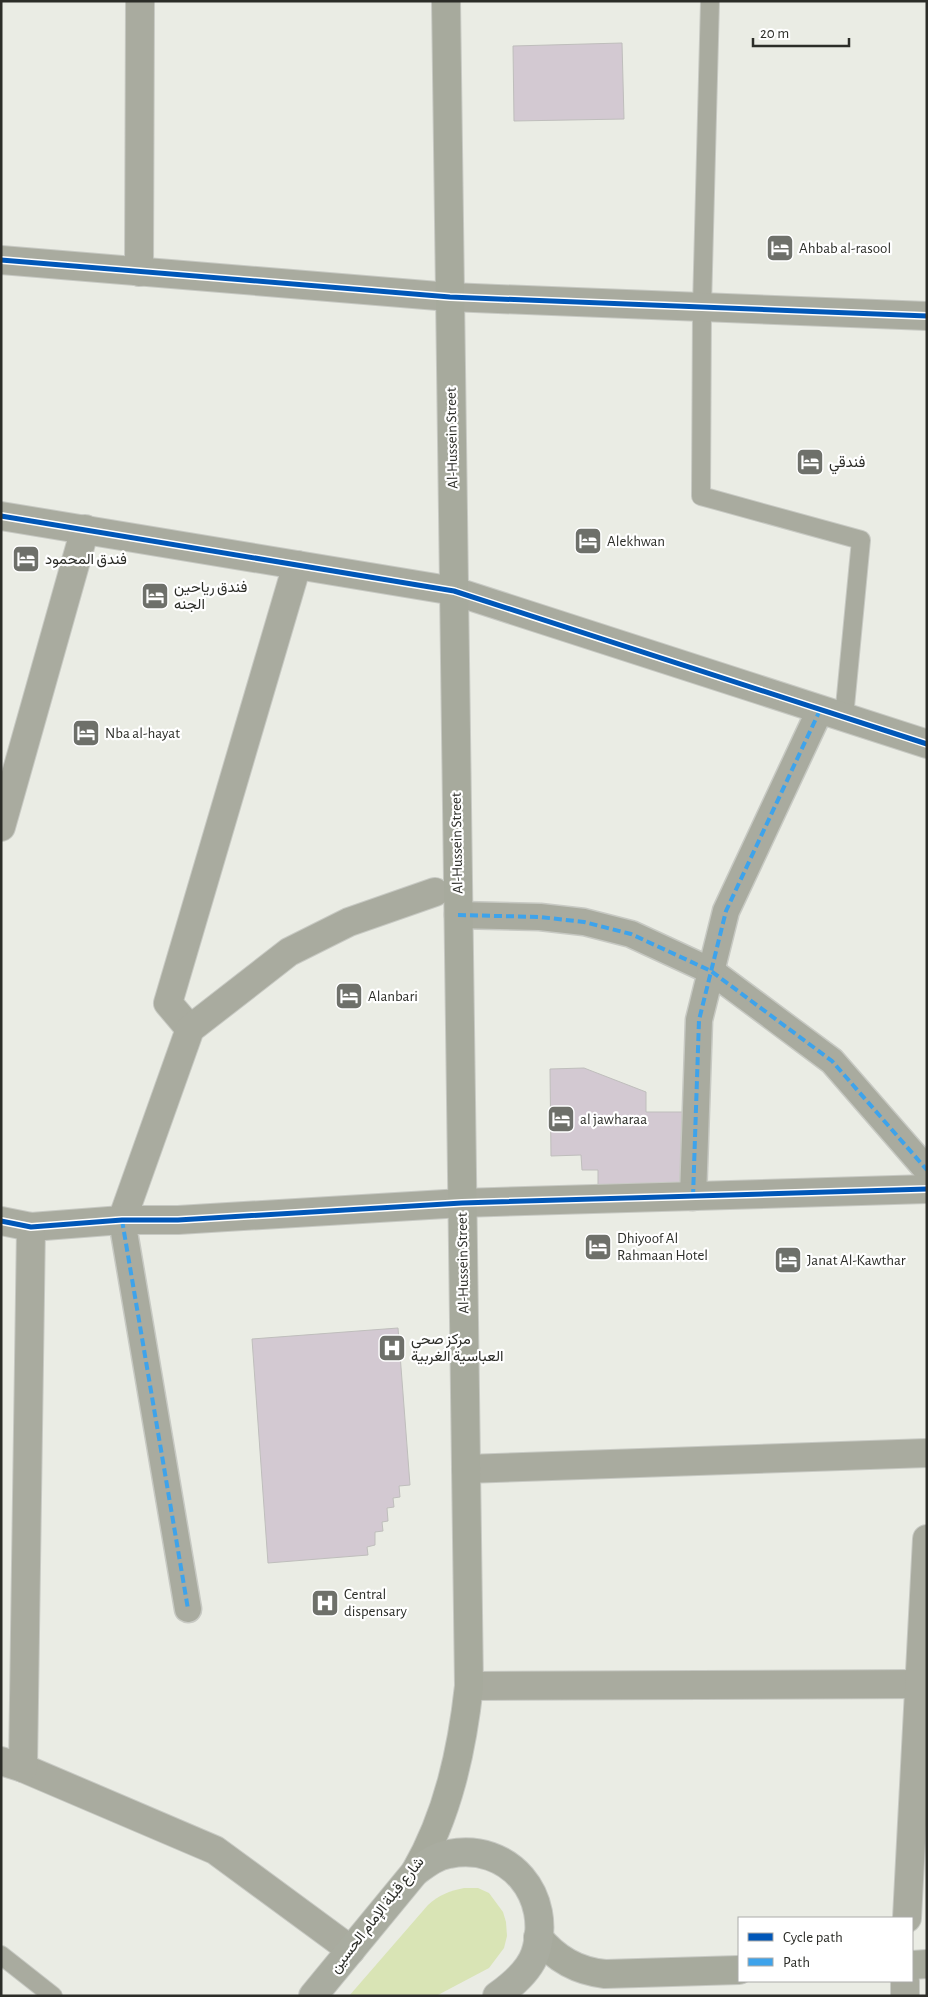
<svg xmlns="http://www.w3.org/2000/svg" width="928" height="1997" viewBox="0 0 928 1997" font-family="'Alegreya Sans',Vazirmatn,sans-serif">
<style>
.green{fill:#d9e4b5}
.building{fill:#d3c9d2;stroke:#bfbebc}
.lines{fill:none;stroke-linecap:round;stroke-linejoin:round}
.service-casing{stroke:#c7c9c3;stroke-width:20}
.pedestrian-casing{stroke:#c7c9c3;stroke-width:29}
.minor-casing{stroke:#c7c9c3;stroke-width:30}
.secondary-casing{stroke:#c7c9c3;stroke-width:30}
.primary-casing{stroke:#c7c9c3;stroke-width:30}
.service{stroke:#a9ab9f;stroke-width:18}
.pedestrian{stroke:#a9ab9f;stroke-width:26}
.minor{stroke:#a9ab9f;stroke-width:28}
.secondary{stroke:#a7aa9d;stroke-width:28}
.primary{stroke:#a9aca0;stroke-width:28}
.quiet{stroke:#3ea3eb;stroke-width:4;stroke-dasharray:8 4;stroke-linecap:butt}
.cycleway-casing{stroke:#fff;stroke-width:8}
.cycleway{stroke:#0057b8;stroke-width:5}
.labels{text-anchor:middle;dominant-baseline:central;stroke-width:4.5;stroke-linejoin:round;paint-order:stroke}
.poi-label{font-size:15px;fill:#2c2d28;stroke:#fff;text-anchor:start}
.street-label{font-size:15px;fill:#2c2d28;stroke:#fff}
</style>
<rect width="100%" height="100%" fill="#eaece4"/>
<path class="green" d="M 464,1888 L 478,1888 L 489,1893 L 503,1912 L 506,1922 L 507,1936 L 504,1948 L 489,1968 L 436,1996 L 349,1996 L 428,1905 C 439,1895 449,1891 464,1888 Z"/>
<g class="building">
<polygon points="622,43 624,119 514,121 513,46"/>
<polygon points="584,1068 646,1092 646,1112 689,1112 690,1184 598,1185 598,1170 582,1170 581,1155 551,1156 550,1069"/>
<polygon points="398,1328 410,1485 399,1486 400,1497 393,1498 394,1507 387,1508 388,1521 382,1522 383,1531 375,1532 375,1545 367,1547 368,1555 268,1563 252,1339"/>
</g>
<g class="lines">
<g class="service-casing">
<g id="service">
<polyline points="710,1 702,307 701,496 861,540 844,717"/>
<polyline points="1,1955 53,1996"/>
</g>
</g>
<g class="pedestrian-casing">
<g id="pedestrian">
<polyline points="458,915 540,917 584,922 631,934 711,971 832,1061 927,1170"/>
<polyline points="693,1197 699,1020 726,911 820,710"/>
<polyline points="122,1220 188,1609"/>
</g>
</g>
<g class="minor-casing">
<g id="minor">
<polyline points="1,260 450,297 927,316"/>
<polyline points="139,272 140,1"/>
<polyline points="1,516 454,591 927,744"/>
<polyline points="1,827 85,529"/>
<polyline points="190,1029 168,1003 297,565"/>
<polyline points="122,1220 190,1029 289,952 349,922 435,892"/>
<polyline points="1,1221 31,1227 122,1220 178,1220 462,1203 927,1189"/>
<polyline points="466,1469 927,1453"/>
<polyline points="469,1686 927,1684"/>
<polyline points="1,1761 23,1768 215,1850 351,1950"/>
<polyline points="23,1768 31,1227"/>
<polyline points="907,1918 927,1539"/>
<polyline points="905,1981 905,1996"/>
</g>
</g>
<g class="secondary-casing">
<g id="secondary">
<path d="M 415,1872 C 448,1815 462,1750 469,1686 L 446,1"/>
<path d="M 538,1937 C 556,1959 577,1971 605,1974 L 739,1970"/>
<polyline points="912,1965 927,1964"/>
</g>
</g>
<g class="primary-casing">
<path id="primary" d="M 313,1996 L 415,1872 C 426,1864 436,1856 449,1854 C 509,1842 554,1896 535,1954 C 529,1971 511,1986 497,1996"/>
</g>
<use href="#service" class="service"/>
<use href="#pedestrian" class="pedestrian"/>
<use href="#minor" class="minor"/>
<use href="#secondary" class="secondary"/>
<use href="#primary" class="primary"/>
<g class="quiet">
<polyline points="458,915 540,917 584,922 631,934 711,971 832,1061 927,1170"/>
<polyline points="693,1197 699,1020 726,911 820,710"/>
<polyline points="122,1220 188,1609"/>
</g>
<g class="cycleway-casing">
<g id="cycleway">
<polyline points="1,260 450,297 927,316"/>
<polyline points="1,516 454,591 927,744"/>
<polyline points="1,1221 31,1227 122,1220 178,1220 462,1203 927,1189"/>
</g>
</g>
<use href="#cycleway" class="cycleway"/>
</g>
<defs>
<g id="hotel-square" transform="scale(1.4375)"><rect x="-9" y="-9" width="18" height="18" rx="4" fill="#6e706a" stroke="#fff"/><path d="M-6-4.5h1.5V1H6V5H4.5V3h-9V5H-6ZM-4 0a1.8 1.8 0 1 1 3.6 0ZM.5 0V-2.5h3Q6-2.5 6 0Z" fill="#fff"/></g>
<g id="hospital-square" transform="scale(1.4375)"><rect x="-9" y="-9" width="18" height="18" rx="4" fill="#6e706a" stroke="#fff"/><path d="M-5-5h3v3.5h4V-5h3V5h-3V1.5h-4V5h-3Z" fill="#fff"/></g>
</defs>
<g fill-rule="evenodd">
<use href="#hotel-square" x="780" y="248"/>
<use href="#hotel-square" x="810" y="462"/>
<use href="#hotel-square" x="588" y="541"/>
<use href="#hotel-square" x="26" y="559"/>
<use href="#hotel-square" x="155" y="596"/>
<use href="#hotel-square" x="86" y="733"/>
<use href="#hotel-square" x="349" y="996"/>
<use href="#hotel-square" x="561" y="1119"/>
<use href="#hotel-square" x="598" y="1247"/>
<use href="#hotel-square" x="788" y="1260"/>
<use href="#hospital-square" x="392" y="1348"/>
<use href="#hospital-square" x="325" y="1603"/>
</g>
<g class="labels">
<g class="poi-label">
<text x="799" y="248">Ahbab al-rasool</text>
<text x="829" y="462">فندقي</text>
<text x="607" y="541">Alekhwan</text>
<text x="45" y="559">فندق المحمود</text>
<text x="174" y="587">فندق رياحين<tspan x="174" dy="17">الجنه</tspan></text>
<text x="105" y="733">Nba al-hayat</text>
<text x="368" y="996">Alanbari</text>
<text x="580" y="1119">al jawharaa</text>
<text x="617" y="1238">Dhiyoof Al<tspan x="617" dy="17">Rahmaan Hotel</tspan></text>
<text x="807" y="1260">Janat Al-Kawthar</text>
<text x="411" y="1339">مركز صحي<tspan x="411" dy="17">العباسية الغربية</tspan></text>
<text x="344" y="1594">Central<tspan x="344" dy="17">dispensary</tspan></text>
</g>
<g class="street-label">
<text transform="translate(452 438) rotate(-91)">Al-Hussein Street</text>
<text transform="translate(457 843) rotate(-91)">Al-Hussein Street</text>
<text transform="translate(463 1263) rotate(-91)">Al-Hussein Street</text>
<text transform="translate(377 1915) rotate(-52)">شارع قبلة الإمام الحسين</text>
</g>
</g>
<rect width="928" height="1997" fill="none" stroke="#2c2d28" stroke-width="5"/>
<rect x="738" y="1917" width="175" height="65" fill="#ffffff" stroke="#ababa9"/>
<rect x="748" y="1933" width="25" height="8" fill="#0057b8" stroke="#ababa9"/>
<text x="783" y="1942" font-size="15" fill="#2c2d28">Cycle path</text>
<rect x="748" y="1958" width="25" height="8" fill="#3ea3eb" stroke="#ababa9"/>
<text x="783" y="1967" font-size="15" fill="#2c2d28">Path</text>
<path d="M753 38v8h96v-8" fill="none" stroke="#2c2d28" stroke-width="2.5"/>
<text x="760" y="38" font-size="15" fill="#2c2d28" stroke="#ffffff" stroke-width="4" paint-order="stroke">20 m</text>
</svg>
